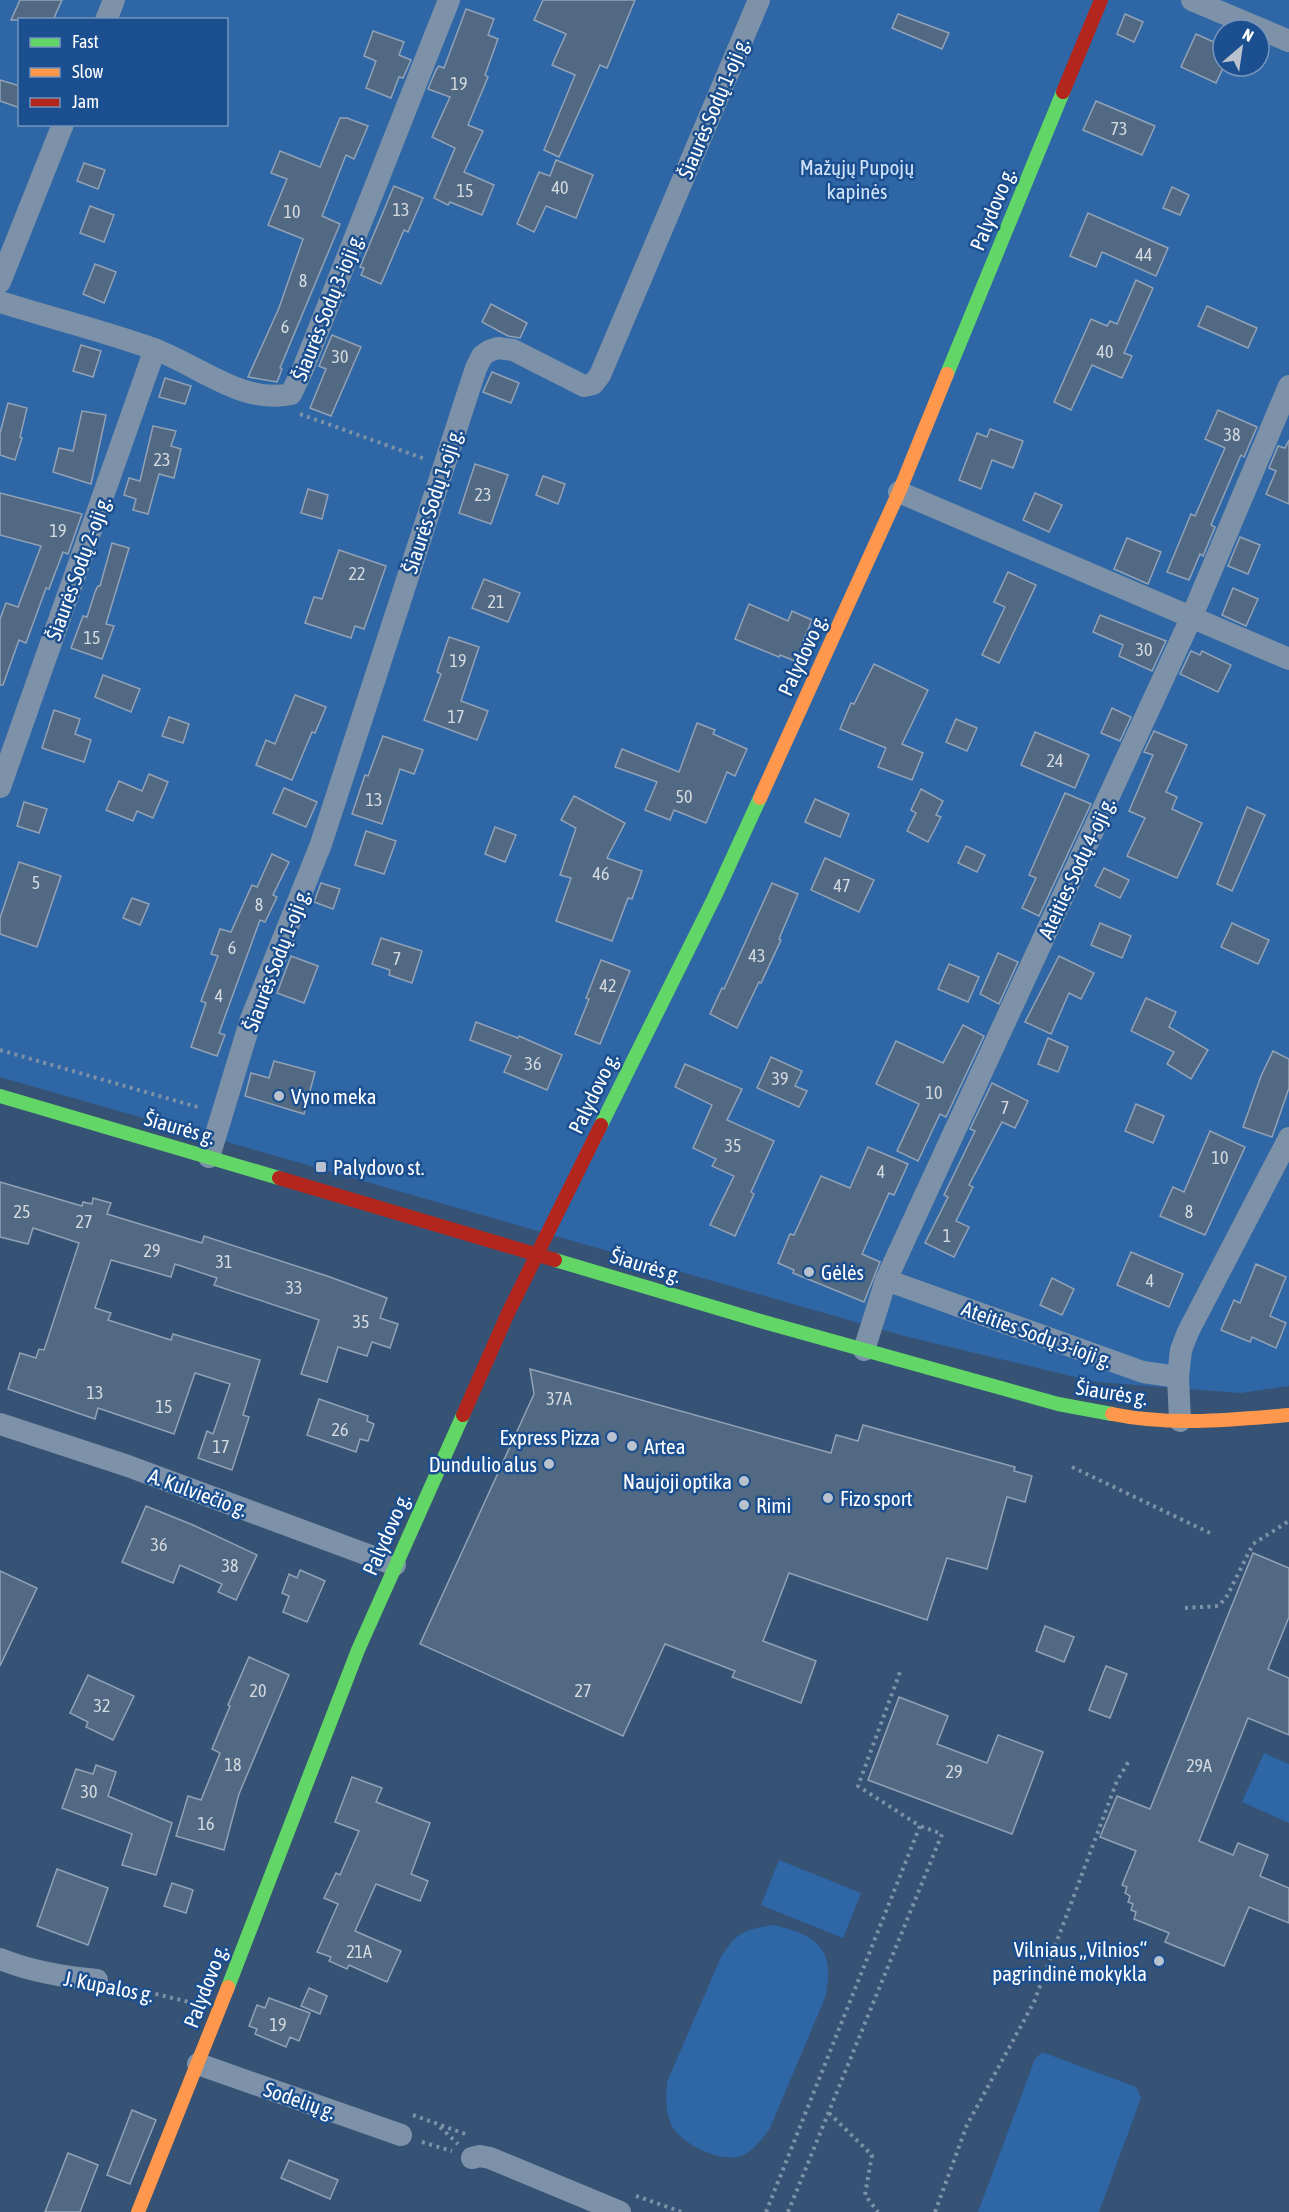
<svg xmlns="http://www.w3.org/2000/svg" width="1289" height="2212" viewBox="0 0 1289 2212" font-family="'Asap Condensed',sans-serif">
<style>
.green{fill:#2f66a5;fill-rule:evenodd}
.building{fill:#526984;stroke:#92a2b6;stroke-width:1.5}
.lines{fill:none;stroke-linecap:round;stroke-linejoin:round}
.path{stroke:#7d92a8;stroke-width:4;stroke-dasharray:3 4.5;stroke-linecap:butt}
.street{stroke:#7d92a8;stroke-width:22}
.fast{stroke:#63d668;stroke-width:14}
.slow{stroke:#ff974d;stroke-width:14}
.jam{stroke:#b3261e;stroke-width:14}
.poi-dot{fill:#b9c2ce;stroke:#1b4f8f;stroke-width:2}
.labels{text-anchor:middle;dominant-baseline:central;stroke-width:5;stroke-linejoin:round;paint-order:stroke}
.number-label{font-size:18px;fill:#d4dae0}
.street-label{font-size:21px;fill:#fff;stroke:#1b4f8f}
.park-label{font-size:21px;fill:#cfe3fa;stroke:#1b4f8f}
.poi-label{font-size:21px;fill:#fff;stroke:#1b4f8f;text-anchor:start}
</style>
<rect width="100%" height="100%" fill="#365274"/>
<g class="green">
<path d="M 0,0 L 1289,0 L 1289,1386 L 1240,1393 L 1096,1382 L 908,1337 L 0,1077 ZM 20,20 L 226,20 L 226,124 L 20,124 ZM 1223,30 L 1259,30 L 1259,66 L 1223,66 Z"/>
<polygon points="1264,1753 1289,1764 1289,1823 1242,1802"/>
<polygon points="779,1860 861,1893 843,1938 761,1905"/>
<path d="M 773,1925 C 819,1935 836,1950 825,1998 L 770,2128 C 763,2138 755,2149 744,2155 C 723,2165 680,2144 671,2124 C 665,2110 666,2097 667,2082 L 721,1957 C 737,1932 744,1930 773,1925 Z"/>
<polygon points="1042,2052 1136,2087 1141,2098 1099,2212 978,2212 1035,2059"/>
</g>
<g class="building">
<polygon points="20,0 62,0 53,20 11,20"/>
<polygon points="543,0 635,0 607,68 600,65 559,157 544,150 575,75 552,65 566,34 534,20"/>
<polygon points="466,9 494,19 488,35 498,39 485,75 488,77 468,125 483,131 464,172 494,185 482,215 450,202 448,205 434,198 455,148 432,137 450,97 428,89 436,70 439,66 444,68"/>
<polygon points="898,14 949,33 942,49 892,28"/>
<polygon points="1125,14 1143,22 1134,42 1117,34"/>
<polygon points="373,31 404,42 399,55 411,60 403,78 399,77 391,98 366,88 376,61 364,56"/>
<polygon points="1196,34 1223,46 1223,68 1216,83 1181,67"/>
<polygon points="0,80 20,86 20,108 0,101"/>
<polygon points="1096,101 1155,126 1142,155 1083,130"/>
<polygon points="340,118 347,118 368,126 354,159 346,155 322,216 340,224 280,368 282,369 277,382 248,377 279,308 303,239 268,225 287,179 271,173 280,151 320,167"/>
<polygon points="556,160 593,175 576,218 546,206 534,232 517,224 539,172 550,176"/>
<polygon points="84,163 105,170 98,189 77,181"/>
<polygon points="394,186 423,198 408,232 404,230 381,284 361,275 364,268 360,267"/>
<polygon points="1172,187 1189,195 1180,215 1163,208"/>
<polygon points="90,206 114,215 104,242 80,233"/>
<polygon points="1088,213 1168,248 1156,276 1102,252 1096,267 1070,256"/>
<polygon points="95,264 116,272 104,303 83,294"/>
<polygon points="1136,280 1153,288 1124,353 1132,356 1122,378 1092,365 1071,410 1054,402 1091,319 1107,326 1110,321 1117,324"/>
<polygon points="491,304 527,323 520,338 508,336 482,322"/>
<polygon points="1207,306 1257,328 1248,348 1198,326"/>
<polygon points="332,335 361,347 331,416 310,408 326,369 319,366"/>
<polygon points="81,345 101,351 93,377 73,371"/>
<polygon points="492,372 519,383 511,403 483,392"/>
<polygon points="165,378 191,386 185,404 159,397"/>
<polygon points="8,403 27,408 20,437 22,438 15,460 0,455 0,433"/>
<polygon points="1218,410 1257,427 1244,457 1241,455 1211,525 1215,527 1203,556 1200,554 1189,580 1167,572 1191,514 1195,516 1225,448 1205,439"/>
<polygon points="82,411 106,415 91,484 53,472 59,448 73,451"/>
<polygon points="153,426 176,431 171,446 181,449 174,478 159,474 148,514 133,510 136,499 124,495 129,478 140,481"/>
<polygon points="990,429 1023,441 1013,468 992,460 981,489 959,480 977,433 987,437"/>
<polygon points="1289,440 1289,504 1266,494 1276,471 1269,468 1278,446 1285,448"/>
<polygon points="475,464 508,475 491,524 459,513"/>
<polygon points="543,476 565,484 558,504 536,495"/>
<polygon points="308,489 328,495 322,519 301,513"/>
<polygon points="0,493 82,514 68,554 63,552 49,589 46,588 26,643 19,640 3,685 0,685 0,619 6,603 18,607 41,546 0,535"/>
<polygon points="1035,493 1062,505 1049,532 1023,520"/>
<polygon points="1240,537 1260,545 1248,574 1228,566"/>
<polygon points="1127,538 1161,552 1148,584 1114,569"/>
<polygon points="112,543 129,548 106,624 114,626 102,659 71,648 83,616 87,617 95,592 98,586 100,586"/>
<polygon points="339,550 386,566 364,629 355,626 351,638 305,623 314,597 322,599"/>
<polygon points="1008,572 1036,585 999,663 982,655 1005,607 994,602"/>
<polygon points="484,579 520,593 508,622 472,608"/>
<polygon points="1233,588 1258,599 1246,626 1222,615"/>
<polygon points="749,604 788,621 792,611 812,620 795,661 780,655 779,657 735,639"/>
<polygon points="1100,615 1166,641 1152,671 1119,656 1123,645 1093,632"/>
<polygon points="449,637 479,647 461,701 488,711 477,740 424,720 441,674 437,672"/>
<polygon points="1191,651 1200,655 1202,651 1231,665 1218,692 1180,674"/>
<polygon points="874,664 928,690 902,744 923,753 912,780 878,767 886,748 840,729 851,703 854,704"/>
<polygon points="103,675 140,689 131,712 95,697"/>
<polygon points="295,695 326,707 315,733 312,732 292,780 256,765 266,740 275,744"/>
<polygon points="1112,708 1131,717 1120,741 1101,733"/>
<polygon points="54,710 80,719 75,734 91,740 84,762 42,748"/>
<polygon points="169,717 189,724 183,743 162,736"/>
<polygon points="956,719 977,728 967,751 946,742"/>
<polygon points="697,723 715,730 713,734 747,749 735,776 727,772 706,823 674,810 670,820 645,810 657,782 615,767 622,749 679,772"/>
<polygon points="1154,731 1187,745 1166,792 1177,797 1172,809 1202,823 1177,878 1127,856 1145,818 1129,811 1153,755 1144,752"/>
<polygon points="1035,732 1089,755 1075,788 1021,765"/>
<polygon points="383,736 423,750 414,774 400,769 382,824 352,814 365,775 368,776"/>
<polygon points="149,774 168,782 153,818 137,811 133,821 106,810 119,781 142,791"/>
<polygon points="284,788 317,802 306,827 273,813"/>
<polygon points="921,789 943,801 936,815 941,817 928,842 907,831 916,813 911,810"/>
<polygon points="1065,793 1091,804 1039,916 1022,908 1036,878 1029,875"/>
<polygon points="574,796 625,823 607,858 642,871 632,899 628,898 612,941 556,921 571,878 560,875 576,828 561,820"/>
<polygon points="815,799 849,814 840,837 805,822"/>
<polygon points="24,802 47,809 39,833 17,826"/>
<polygon points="1247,807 1265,815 1232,891 1217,884"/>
<polygon points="495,827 516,835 505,862 485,854"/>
<polygon points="366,831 396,841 384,874 355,865"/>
<polygon points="966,846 985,855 977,872 958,863"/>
<polygon points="272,854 289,862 273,895 277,897 265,922 260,920 219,1033 225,1035 217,1056 191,1047 206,1003 201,1001 218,956 211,954 220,929 231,932 252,885 257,887"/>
<polygon points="825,858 874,880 859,912 811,890"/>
<polygon points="19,862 61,876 37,947 0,934 0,918"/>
<polygon points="1104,868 1129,880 1120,898 1095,886"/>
<polygon points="321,883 340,889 333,909 314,902"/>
<polygon points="772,883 798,894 779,939 781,940 761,983 759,982 737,1028 710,1014 722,988 724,989"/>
<polygon points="132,898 149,904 140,925 123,918"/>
<polygon points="1100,923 1131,936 1122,958 1091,945"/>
<polygon points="1232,923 1269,940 1258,964 1221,947"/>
<polygon points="381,938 422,951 412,983 389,975 390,970 372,964"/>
<polygon points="998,953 1018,962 999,1004 980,994"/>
<polygon points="291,956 318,966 304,1003 277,993"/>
<polygon points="1059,956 1094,973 1081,999 1069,993 1051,1034 1025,1022"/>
<polygon points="601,960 630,971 600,1044 575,1034 589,999 586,998"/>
<polygon points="949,964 979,977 968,1002 938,989"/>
<polygon points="1146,998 1176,1012 1169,1027 1208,1050 1191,1079 1167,1064 1174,1052 1131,1031"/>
<polygon points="476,1022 518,1038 519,1036 562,1055 547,1090 504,1072 511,1056 470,1040"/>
<polygon points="963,1025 984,1036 946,1117 940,1114 918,1161 897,1151 919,1104 876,1084 896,1041 943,1063"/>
<polygon points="1048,1038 1068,1047 1058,1072 1038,1064"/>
<polygon points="1273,1051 1289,1059 1289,1088 1272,1137 1243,1127 1261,1076"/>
<polygon points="771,1057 802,1071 795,1086 807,1091 799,1107 757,1088"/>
<polygon points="274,1061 315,1072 304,1114 245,1096 251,1073 269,1078"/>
<polygon points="685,1064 742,1089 727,1120 774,1141 751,1192 754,1194 735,1236 710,1225 734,1176 712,1166 716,1159 693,1148 712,1105 675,1087"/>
<polygon points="992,1083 1028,1101 1015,1128 1002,1122 969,1185 973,1187 956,1221 969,1227 954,1257 925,1243 948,1197 944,1195 975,1131 970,1129"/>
<polygon points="1136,1104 1164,1116 1153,1143 1125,1131"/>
<polygon points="1210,1131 1245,1147 1205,1235 1160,1216 1173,1187 1184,1192"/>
<polygon points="868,1147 908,1164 894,1195 889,1193 862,1254 880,1262 864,1302 793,1273 794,1270 778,1263 790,1234 794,1235 821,1176 850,1188"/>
<polygon points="0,1182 82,1206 83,1202 92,1204 93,1198 111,1203 107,1214 202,1243 204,1236 330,1277 387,1298 380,1318 398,1324 390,1348 372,1342 367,1356 338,1347 327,1382 301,1374 319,1320 214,1285 217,1278 175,1264 171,1277 111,1260 95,1308 111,1313 108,1320 171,1340 173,1334 260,1360 243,1415 249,1417 232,1470 198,1458 207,1431 213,1434 230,1384 195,1373 174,1434 98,1408 95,1419 8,1389 20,1353 36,1358 39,1349 44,1350 79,1243 33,1228 28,1244 0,1237"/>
<polygon points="1131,1252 1183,1274 1169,1307 1117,1285"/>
<polygon points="1256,1264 1286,1277 1270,1316 1286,1323 1276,1348 1252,1337 1250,1342 1221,1330 1234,1300 1240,1303"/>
<polygon points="1052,1278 1074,1289 1062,1315 1040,1305"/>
<polygon points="530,1369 831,1453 836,1435 858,1441 863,1425 1015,1467 1014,1471 1032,1476 1025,1502 1007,1497 987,1569 947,1558 927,1620 789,1573 763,1641 816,1661 801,1703 732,1677 735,1671 665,1644 623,1736 420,1644 534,1394"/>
<polygon points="319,1399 368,1416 367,1421 374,1424 368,1441 360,1439 356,1452 307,1435"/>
<polygon points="146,1506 193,1525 257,1555 236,1600 218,1592 222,1584 180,1565 173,1583 122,1562"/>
<polygon points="1253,1553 1289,1568 1289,1617 1268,1669 1289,1678 1289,1735 1248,1718 1199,1841 1233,1855 1238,1843 1268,1855 1260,1876 1289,1888 1289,1923 1249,1907 1224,1966 1165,1942 1169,1933 1134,1919 1136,1912 1131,1910 1133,1904 1128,1902 1130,1896 1125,1893 1127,1887 1122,1885 1136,1851 1100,1837 1117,1796 1150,1809"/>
<polygon points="300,1570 325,1581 307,1622 283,1612 289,1596 282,1593 289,1574 297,1578"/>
<polygon points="0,1571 37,1588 0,1666"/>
<polygon points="1045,1626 1074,1637 1064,1662 1036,1651"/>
<polygon points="249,1657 289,1675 239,1794 224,1850 176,1836 188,1796 201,1800 220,1753 212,1749 230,1706 228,1705"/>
<polygon points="1106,1666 1127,1674 1110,1718 1089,1710"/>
<polygon points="88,1675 134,1696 113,1740 86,1727 88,1722 70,1713"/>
<polygon points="899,1697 948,1716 937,1744 987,1763 998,1735 1043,1752 1012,1834 868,1780"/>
<polygon points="96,1765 116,1772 108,1796 172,1823 156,1875 122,1865 132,1834 62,1808 76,1769 93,1774"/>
<polygon points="352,1777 382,1788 376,1802 430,1823 411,1874 428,1881 420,1901 376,1884 355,1931 401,1951 387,1982 349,1965 347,1969 329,1961 331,1957 317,1952 338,1904 324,1898 336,1873 340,1875 359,1831 335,1822"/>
<polygon points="57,1869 108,1888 88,1945 37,1926"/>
<polygon points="172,1883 193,1890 186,1913 164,1906"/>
<polygon points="309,1988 327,1996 320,2014 301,2006"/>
<polygon points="269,1998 310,2013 299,2041 290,2037 286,2047 255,2034 257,2029 249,2026 257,2005 265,2008"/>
<polygon points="132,2110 156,2120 130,2184 107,2175"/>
<polygon points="68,2153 98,2165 80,2212 45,2212"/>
<polygon points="289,2160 338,2180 330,2199 281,2178"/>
</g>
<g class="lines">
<g class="path">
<polyline points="300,414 425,459"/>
<polyline points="0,1050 201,1108"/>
<polyline points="1072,1467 1212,1534"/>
<polyline points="1185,1608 1218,1606 1226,1598 1253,1544 1289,1521"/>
<polyline points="119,1985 193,2003"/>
<polyline points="829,2113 872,2155 865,2195 878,2212"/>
<polyline points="413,2115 468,2135"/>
<polyline points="440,2127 458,2144"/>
<polyline points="422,2142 452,2151"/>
<polyline points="636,2196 682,2212"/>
<polyline points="766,2212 920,1826 858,1786 900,1672"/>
<polyline points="788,2212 942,1834 920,1826"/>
<polyline points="935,2212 967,2125 1034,2002 1117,1781 1130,1759"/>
</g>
<g class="street">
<polyline points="1192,0 1289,41"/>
<polyline points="106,20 114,0"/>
<polyline points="0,282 63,124"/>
<path d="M 0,302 C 51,318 104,331 154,349 C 198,365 243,405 291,394 L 303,369 L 449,0"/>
<polyline points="899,492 1289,659"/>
<polyline points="0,787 155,349"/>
<polyline points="209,1157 251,1019 321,844 476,368 482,356 489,351 498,348 513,350 584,386 593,384 600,375 759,0"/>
<polyline points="886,1280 1143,1372 1178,1377 1181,1350 1188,1332 1289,1138"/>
<polyline points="864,1350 886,1280 1192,616 1289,386"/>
<polyline points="1178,1377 1180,1421"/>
<polyline points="0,1424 128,1466 395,1565"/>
<path d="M 0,1959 C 32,1972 63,1977 97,1980"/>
<polyline points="198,2064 401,2135"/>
<polyline points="472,2158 480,2156 490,2158 620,2212"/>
</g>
<g class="fast">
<polyline points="947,374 1063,92"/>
<polyline points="0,1096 279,1178"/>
<polyline points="601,1125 715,896 760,798"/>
<polyline points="555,1260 764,1322 1058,1404 1112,1414"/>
<polyline points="228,1987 358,1650 463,1415"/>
</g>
<g class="slow">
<polyline points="760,798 899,492 947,374"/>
<path d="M 1112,1414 C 1170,1426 1230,1420 1289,1415"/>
<polyline points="138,2212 228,1987"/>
</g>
<g class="jam">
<polyline points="1063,92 1101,0"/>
<polyline points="279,1178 555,1260"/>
<polyline points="463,1415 508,1313 601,1125"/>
</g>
</g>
<g class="poi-dot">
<circle cx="279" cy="1096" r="6"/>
<rect x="315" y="1161" width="12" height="12" rx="3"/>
<circle cx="809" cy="1272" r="6"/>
<circle cx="612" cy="1437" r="6"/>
<circle cx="632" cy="1446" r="6"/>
<circle cx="549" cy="1464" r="6"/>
<circle cx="744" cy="1481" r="6"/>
<circle cx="828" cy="1498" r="6"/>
<circle cx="744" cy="1505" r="6"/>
<circle cx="1159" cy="1961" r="6"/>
</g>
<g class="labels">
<g class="number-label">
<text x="459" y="83">19</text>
<text x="1119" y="128">73</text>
<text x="560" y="187">40</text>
<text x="465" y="190">15</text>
<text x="401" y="209">13</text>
<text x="292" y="211">10</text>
<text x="1144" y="254">44</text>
<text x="303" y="280">8</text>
<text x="285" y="326">6</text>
<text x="1105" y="351">40</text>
<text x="340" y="356">30</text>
<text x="1232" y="434">38</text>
<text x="162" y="459">23</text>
<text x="483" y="494">23</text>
<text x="58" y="530">19</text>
<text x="357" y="573">22</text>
<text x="496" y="601">21</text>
<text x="92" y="637">15</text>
<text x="1144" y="649">30</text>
<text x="458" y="660">19</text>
<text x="456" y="716">17</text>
<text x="1055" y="760">24</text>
<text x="684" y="796">50</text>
<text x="374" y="799">13</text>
<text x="601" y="873">46</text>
<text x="36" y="882">5</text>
<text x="842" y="885">47</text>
<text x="259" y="904">8</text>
<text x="232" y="947">6</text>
<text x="757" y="955">43</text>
<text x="397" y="958">7</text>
<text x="608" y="985">42</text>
<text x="219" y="995">4</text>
<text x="533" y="1063">36</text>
<text x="780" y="1078">39</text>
<text x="934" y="1092">10</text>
<text x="1005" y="1107">7</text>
<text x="733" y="1145">35</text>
<text x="1220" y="1157">10</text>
<text x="881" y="1171">4</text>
<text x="22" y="1211">25</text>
<text x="1189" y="1211">8</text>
<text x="84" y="1221">27</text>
<text x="947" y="1235">1</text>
<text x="152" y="1250">29</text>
<text x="224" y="1261">31</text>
<text x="1150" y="1280">4</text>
<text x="294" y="1287">33</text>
<text x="361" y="1321">35</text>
<text x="95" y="1392">13</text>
<text x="559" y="1398">37A</text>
<text x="164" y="1406">15</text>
<text x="340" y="1429">26</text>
<text x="221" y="1446">17</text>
<text x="159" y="1544">36</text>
<text x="230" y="1565">38</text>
<text x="258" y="1690">20</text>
<text x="583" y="1690">27</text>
<text x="102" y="1705">32</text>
<text x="233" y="1764">18</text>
<text x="1199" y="1765">29A</text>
<text x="954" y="1771">29</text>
<text x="89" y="1791">30</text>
<text x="206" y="1823">16</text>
<text x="359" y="1951">21A</text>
<text x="278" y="2024">19</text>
</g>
<g class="street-label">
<text transform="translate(713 108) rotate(-67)">Šiaurės Sodų 1-oji g.</text>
<text transform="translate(992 209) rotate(-68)">Palydovo g.</text>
<text transform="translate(327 307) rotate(-68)">Šiaurės Sodų 3-ioji g.</text>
<text transform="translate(432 501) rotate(-72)">Šiaurės Sodų 1-oji g.</text>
<text transform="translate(78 568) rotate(-70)">Šiaurės Sodų 2-oji g.</text>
<text transform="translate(802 655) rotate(-65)">Palydovo g.</text>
<text transform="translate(1076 868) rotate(-65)">Ateities Sodų 4-oji g.</text>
<text transform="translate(276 960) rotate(-69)">Šiaurės Sodų 1-oji g.</text>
<text transform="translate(593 1093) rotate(-64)">Palydovo g.</text>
<text transform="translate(180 1127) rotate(16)">Šiaurės g.</text>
<text transform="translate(646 1265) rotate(17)">Šiaurės g.</text>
<text transform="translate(1037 1334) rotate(20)">Ateities Sodų 3-ioji g.</text>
<text transform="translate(1112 1392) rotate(9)">Šiaurės g.</text>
<text transform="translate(198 1492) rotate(20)">A. Kulviečio g.</text>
<text transform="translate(386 1534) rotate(-66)">Palydovo g.</text>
<text transform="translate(109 1986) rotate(11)">J. Kupalos g.</text>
<text transform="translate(205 1986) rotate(-69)">Palydovo g.</text>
<text transform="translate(300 2100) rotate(19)">Sodelių g.</text>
</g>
<g class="park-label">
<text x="857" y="167">Mažųjų Pupojų<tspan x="857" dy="24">kapinės</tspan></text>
</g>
<g class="poi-label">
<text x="291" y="1096">Vyno meka</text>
<text x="333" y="1167">Palydovo st.</text>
<text x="821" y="1272">Gėlės</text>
<text x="600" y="1437" text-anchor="end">Express Pizza</text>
<text x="644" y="1446">Artea</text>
<text x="537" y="1464" text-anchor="end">Dundulio alus</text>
<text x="732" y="1481" text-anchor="end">Naujoji optika</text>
<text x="840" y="1498">Fizo sport</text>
<text x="756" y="1505">Rimi</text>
<text x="1147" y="1949" text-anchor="end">Vilniaus „Vilnios“<tspan x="1147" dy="24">pagrindinė mokykla</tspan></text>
</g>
</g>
<rect x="18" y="18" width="210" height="108" fill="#1b4f8f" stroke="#7695bc" stroke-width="1.5"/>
<rect x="30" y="38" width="30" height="9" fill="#63d668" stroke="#7695bc" stroke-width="1.5"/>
<text x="72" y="48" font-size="18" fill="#ffffff">Fast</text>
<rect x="30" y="68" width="30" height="9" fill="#ff974d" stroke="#7695bc" stroke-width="1.5"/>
<text x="72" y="78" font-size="18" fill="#ffffff">Slow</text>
<rect x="30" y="98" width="30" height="9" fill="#b3261e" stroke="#7695bc" stroke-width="1.5"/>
<text x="72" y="108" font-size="18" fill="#ffffff">Jam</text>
<g transform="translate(1241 48) rotate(29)"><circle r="28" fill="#1b4f8f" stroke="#7695bc" stroke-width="1.5"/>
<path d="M0-4.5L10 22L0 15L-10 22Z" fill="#b9c2ce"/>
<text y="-9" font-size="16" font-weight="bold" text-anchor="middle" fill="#ffffff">N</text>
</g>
</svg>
